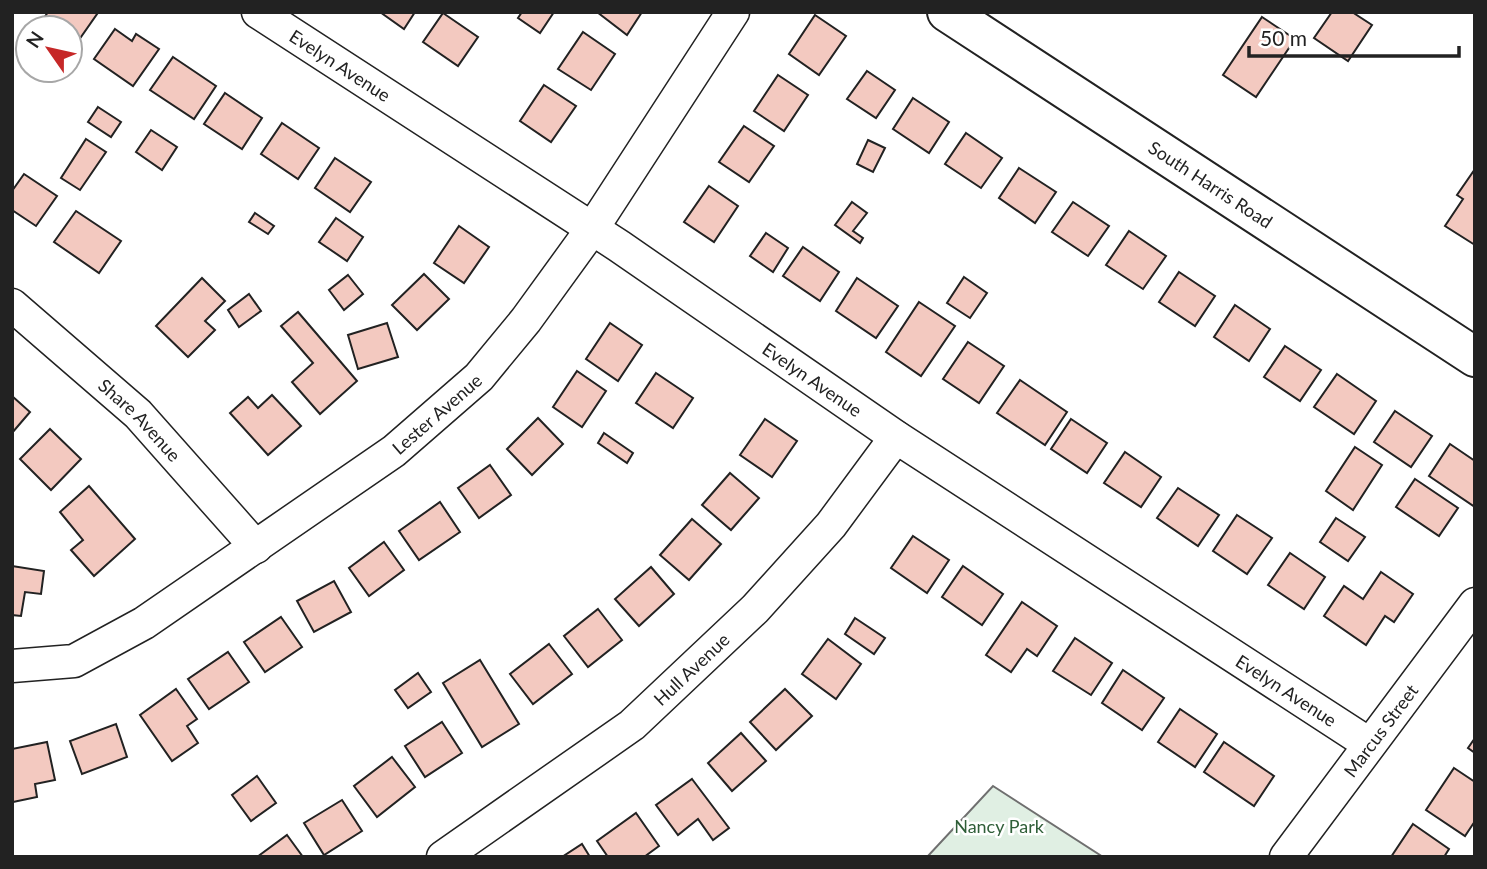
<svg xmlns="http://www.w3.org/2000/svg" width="1487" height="869" viewBox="0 0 1487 869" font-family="Lato,sans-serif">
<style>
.green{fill:#e0efe3;stroke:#6f6f6f;stroke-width:2}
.building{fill:#f3c9c0;stroke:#222;stroke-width:2}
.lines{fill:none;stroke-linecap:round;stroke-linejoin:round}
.minor-casing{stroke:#222;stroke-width:35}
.major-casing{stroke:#222;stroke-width:42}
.minor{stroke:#fff;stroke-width:32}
.major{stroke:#fff;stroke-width:38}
.labels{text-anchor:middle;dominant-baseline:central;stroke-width:5;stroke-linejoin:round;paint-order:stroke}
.street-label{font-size:18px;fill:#222;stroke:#fff}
.park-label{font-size:18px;fill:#2f5e38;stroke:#fff}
</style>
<rect width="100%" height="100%" fill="#fff"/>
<polygon class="green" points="993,786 1103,857 927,857"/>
<g class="building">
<polygon points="48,12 95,12 97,14 74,47 70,45 70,28 45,28 40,24"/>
<polygon points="380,12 415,12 404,29"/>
<polygon points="522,12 554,12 540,33 518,18"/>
<polygon points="597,12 642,12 627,35"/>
<polygon points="1332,12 1352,12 1372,25 1348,61 1314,38"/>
<polygon points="443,13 478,37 458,66 423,42"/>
<polygon points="815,15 846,36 819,75 789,54"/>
<polygon points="1262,17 1295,39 1256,97 1223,75"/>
<polygon points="115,29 132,41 136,34 159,49 133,86 94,59"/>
<polygon points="583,32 615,54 591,90 558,69"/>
<polygon points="173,57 216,86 194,119 150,90"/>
<polygon points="867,71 895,90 876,118 847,99"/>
<polygon points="778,75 808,95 784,131 754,111"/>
<polygon points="544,85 576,106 551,142 520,121"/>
<polygon points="225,93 262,118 242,149 204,124"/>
<polygon points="913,98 949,122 929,153 893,129"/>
<polygon points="98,107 121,122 111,137 88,122"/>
<polygon points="282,123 319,148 298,179 261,154"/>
<polygon points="744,126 774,146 749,182 719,162"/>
<polygon points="151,130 177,147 162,170 136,152"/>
<polygon points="966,133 1002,158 981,188 945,164"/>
<polygon points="86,139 106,152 80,190 61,178"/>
<polygon points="868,140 885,148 873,172 857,164"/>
<polygon points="335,158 371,182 350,212 315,188"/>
<polygon points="1019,168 1056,192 1035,223 999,198"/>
<polygon points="1475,169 1475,245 1445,226 1463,199 1457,195"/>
<polygon points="24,174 57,196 36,226 12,210 12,191"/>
<polygon points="709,186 738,206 714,242 684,222"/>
<polygon points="852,202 867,213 853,231 863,238 860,243 835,225"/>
<polygon points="1073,202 1109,226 1088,256 1052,232"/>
<polygon points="76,211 121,241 99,273 54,242"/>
<polygon points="255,213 274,226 268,234 249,222"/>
<polygon points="336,218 363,237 347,261 319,242"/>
<polygon points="459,226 489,247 464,283 434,263"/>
<polygon points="1129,231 1166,256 1143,289 1106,265"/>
<polygon points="766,233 788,248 773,272 750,256"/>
<polygon points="803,247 839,272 820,301 783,276"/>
<polygon points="1179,272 1215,296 1195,326 1159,302"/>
<polygon points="424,274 449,299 417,330 392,305"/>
<polygon points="348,275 363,294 344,310 329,290"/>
<polygon points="964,277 987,293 970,318 947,303"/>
<polygon points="202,278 225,301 205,321 215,330 188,357 156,326"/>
<polygon points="857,278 898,306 876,338 836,311"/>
<polygon points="249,294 261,311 239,327 228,310"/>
<polygon points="919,302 955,326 921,376 886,352"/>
<polygon points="1235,305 1270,329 1249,361 1214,337"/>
<polygon points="298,312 357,381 320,414 292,382 313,363 281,326"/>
<polygon points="387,323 398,357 358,369 348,335"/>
<polygon points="610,323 642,345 618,381 586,359"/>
<polygon points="968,342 1004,366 979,403 943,379"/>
<polygon points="1285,346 1321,370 1300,401 1264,377"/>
<polygon points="577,371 606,391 582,427 553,407"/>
<polygon points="656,373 693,398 673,428 636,403"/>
<polygon points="1337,374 1376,401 1354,434 1314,407"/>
<polygon points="1020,380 1067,412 1045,445 997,413"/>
<polygon points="272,395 301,426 268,455 230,413 248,397 258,408"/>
<polygon points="12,396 30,412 12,433"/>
<polygon points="1395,411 1432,436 1411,467 1374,442"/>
<polygon points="538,418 563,444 532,475 507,449"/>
<polygon points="765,419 797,441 772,477 740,455"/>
<polygon points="1071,419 1107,443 1087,473 1051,449"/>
<polygon points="50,429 81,459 51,490 20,459"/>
<polygon points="604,433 633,453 627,463 598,443"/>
<polygon points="1450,444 1475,461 1475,507 1429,476"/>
<polygon points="1355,447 1382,465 1353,510 1326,491"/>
<polygon points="1125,452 1161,477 1141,507 1104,483"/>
<polygon points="490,465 511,495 479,518 458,488"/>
<polygon points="730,473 759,498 731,530 702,505"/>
<polygon points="1415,479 1458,508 1439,536 1396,507"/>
<polygon points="89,486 135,539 94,576 71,550 83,540 60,512"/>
<polygon points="1178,488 1219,515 1198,546 1157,518"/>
<polygon points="440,502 460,532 419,560 399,531"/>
<polygon points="1237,515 1272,538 1247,574 1213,551"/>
<polygon points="1336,518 1365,537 1348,561 1320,542"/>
<polygon points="692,519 721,544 689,580 660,555"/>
<polygon points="913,536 949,560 927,593 891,568"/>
<polygon points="384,542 404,570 369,596 349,568"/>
<polygon points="1290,553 1325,577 1304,609 1268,585"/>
<polygon points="12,566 44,571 41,594 25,592 21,616 12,615"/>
<polygon points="963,566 1003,594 982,625 942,597"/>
<polygon points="651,567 674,594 639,626 615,599"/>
<polygon points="1381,572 1413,594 1394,622 1385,616 1366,645 1324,616 1344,586 1363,599"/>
<polygon points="334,581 351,612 314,632 297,601"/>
<polygon points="1022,602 1057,626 1037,656 1027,649 1011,672 986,655"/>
<polygon points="598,609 622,640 588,667 564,636"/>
<polygon points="281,617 302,647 265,672 244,642"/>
<polygon points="855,618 885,638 874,654 845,634"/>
<polygon points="1075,638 1112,663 1091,695 1053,671"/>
<polygon points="828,639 861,664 836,699 802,674"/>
<polygon points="549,644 572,674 533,704 510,674"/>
<polygon points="228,652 249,682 209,709 188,679"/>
<polygon points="480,660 519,724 482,747 443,683"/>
<polygon points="1123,670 1164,698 1142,730 1102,703"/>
<polygon points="418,673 431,692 408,708 395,690"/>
<polygon points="176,689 197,719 187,726 198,743 172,761 140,715"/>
<polygon points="785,689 812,716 776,750 750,722"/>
<polygon points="1180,709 1217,734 1195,767 1158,742"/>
<polygon points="442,722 462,753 425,777 405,746"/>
<polygon points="116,724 127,757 82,774 70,741"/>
<polygon points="741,733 766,761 732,791 708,763"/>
<polygon points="1475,738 1475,753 1468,748"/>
<polygon points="47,742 55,780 35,784 37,797 13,802 12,749"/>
<polygon points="1224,742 1274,776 1254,806 1204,772"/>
<polygon points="392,757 415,787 377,817 354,786"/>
<polygon points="1454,768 1475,782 1475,821 1465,836 1426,810"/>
<polygon points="257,776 276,803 251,821 232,795"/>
<polygon points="692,779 729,828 713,840 698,819 678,835 656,805"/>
<polygon points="342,800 362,831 324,855 304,823"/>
<polygon points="636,813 659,846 644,857 608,857 597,841"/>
<polygon points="1413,824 1449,849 1444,857 1391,857"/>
<polygon points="287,835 303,857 257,857"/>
<polygon points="582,844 590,857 562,857"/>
</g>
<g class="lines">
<g class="minor-casing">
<g id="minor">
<path id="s1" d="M 258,12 L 619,246 L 896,437 L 1369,744"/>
<path id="s2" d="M 12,305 L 138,414 L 256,547"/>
<path id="s3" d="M 12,666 L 74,661 L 144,623 L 394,451 L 479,377 L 526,320 L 592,229 L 733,12"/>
<path id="s4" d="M 443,857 L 632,725 L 755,609 L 831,525 L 896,437"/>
<path id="s5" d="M 1286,857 L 1475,604"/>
</g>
</g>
<g class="major-casing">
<g id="major">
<path id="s6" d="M 947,12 L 1475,357"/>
</g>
</g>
<use href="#minor" class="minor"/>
<use href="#major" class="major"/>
</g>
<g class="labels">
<g class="street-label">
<text stroke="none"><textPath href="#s1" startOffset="98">Evelyn Avenue</textPath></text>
<text stroke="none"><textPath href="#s6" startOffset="315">South Harris Road</textPath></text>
<text stroke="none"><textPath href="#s1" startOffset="665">Evelyn Avenue</textPath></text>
<text stroke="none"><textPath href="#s3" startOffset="502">Lester Avenue</textPath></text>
<text stroke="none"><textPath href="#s2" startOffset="172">Share Avenue</textPath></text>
<text stroke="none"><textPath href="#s4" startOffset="312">Hull Avenue</textPath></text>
<text stroke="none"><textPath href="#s1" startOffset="1232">Evelyn Avenue</textPath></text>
<text stroke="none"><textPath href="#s5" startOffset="158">Marcus Street</textPath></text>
</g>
<g class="park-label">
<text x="999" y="826">Nancy Park</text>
</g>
</g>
<rect width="1487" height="869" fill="none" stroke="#222222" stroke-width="28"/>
<g transform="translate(49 49) rotate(304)"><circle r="33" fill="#ffffff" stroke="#a7a7a7" stroke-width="2"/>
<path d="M0-5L12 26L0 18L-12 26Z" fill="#c62828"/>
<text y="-10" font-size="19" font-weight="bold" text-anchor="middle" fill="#222222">N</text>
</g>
<path d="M1249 46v10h210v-10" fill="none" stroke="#222222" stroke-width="3.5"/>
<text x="1260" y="46" font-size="21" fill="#222222" stroke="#ffffff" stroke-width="5" paint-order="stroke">50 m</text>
</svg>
